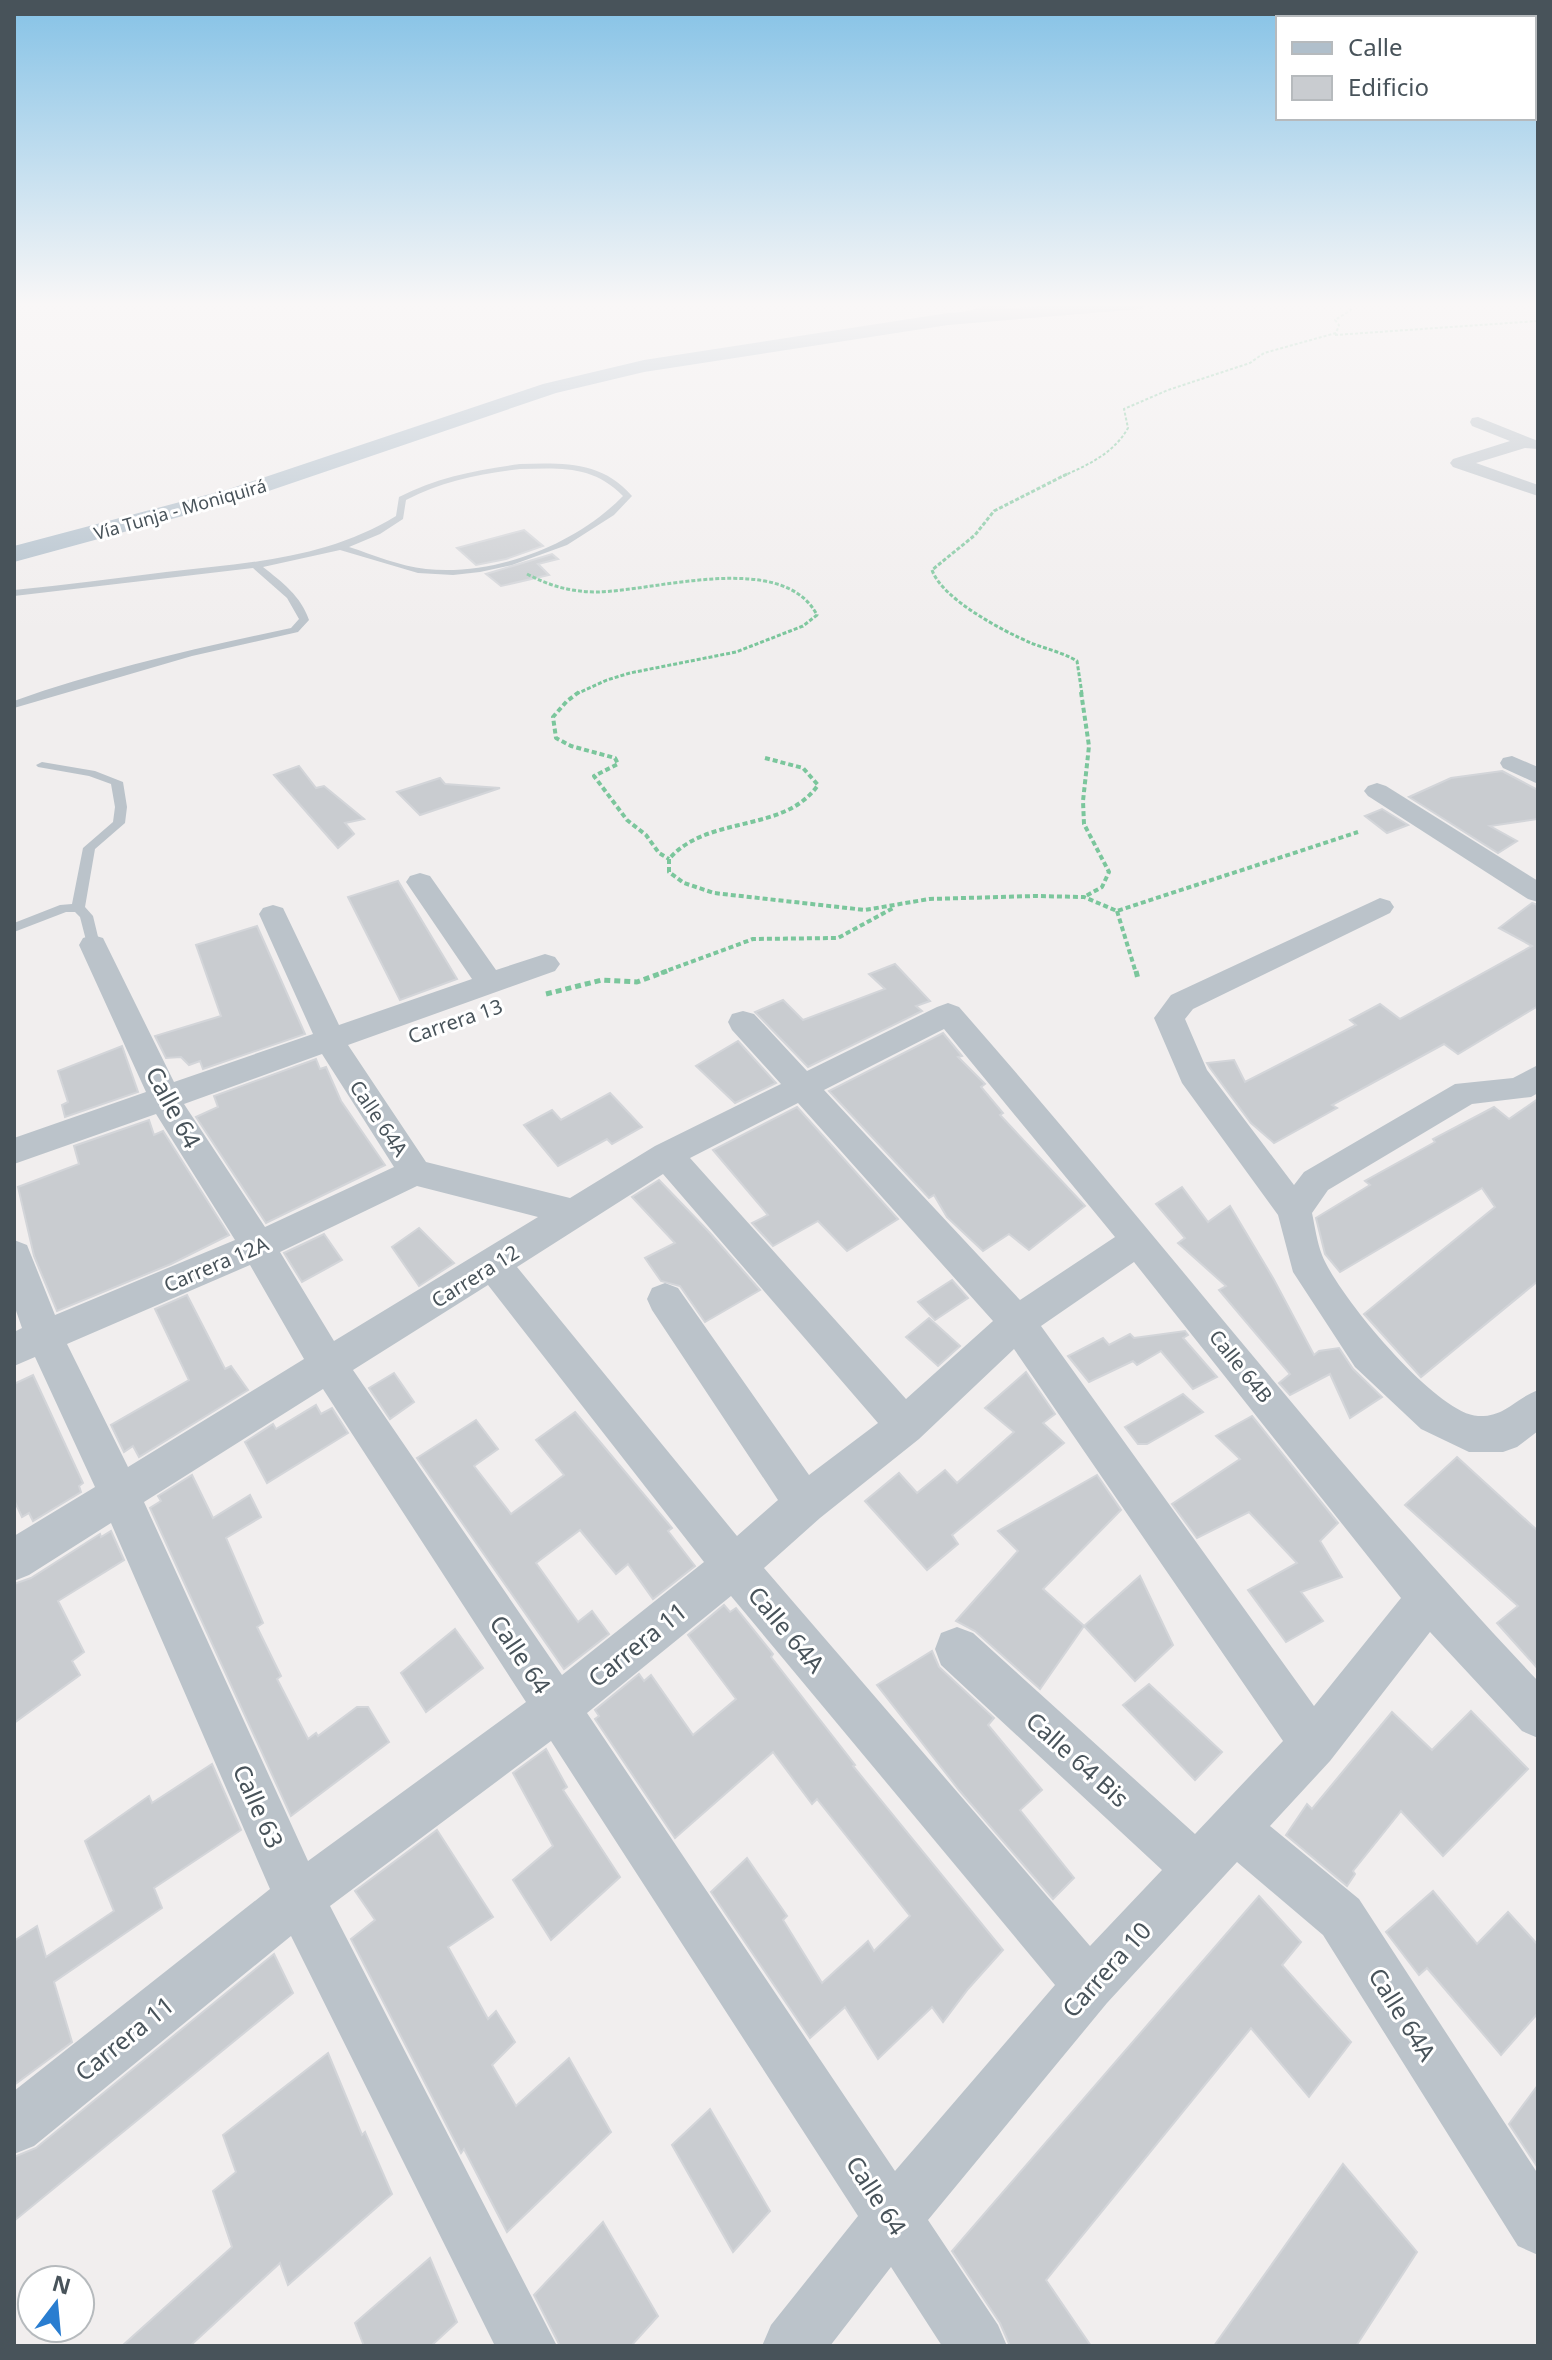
<svg xmlns="http://www.w3.org/2000/svg" width="1552" height="2360" viewBox="0 0 1552 2360" font-family="'Noto Sans',sans-serif">
<style>
.building{fill:#c9ccd0;stroke:#d3d5d9;stroke-width:2}
.lines{fill:none;stroke-linecap:round;stroke-linejoin:round}
.path-far3{stroke:#7bc69c;stroke-width:2;stroke-dasharray:3 2;stroke-linecap:butt}
.path-far2{stroke:#7bc69c;stroke-width:3;stroke-dasharray:4 2;stroke-linecap:butt}
.path-far1{stroke:#7bc69c;stroke-width:4;stroke-dasharray:5 3;stroke-linecap:butt}
.path{stroke:#7bc69c;stroke-width:5;stroke-dasharray:6 4;stroke-linecap:butt}
.service{fill:#bbc3ca;fill-rule:evenodd}
.minor{fill:#bbc3ca;fill-rule:evenodd}
.primary{fill:#b0bfcb;fill-rule:evenodd}
.labels{text-anchor:middle;dominant-baseline:central;stroke-width:6;stroke-linejoin:round;paint-order:stroke}
.far-street-label{font-size:18px;fill:#48535a;stroke:#fff}
.street-label{font-size:20px;fill:#48535a;stroke:#fff}
.near-street-label{font-size:24px;fill:#48535a;stroke:#fff}
</style>
<rect width="100%" height="100%" fill="#f1eeee"/>
<g class="building">
<polygon points="524,530 543,546 506,559 476,565 457,548"/>
<polygon points="552,554 558,559 538,564 549,575 501,586 486,574"/>
<polygon points="299,766 316,788 324,786 364,819 345,823 354,834 338,848 274,775"/>
<polygon points="1502,771 1538,790 1538,819 1490,826 1517,841 1498,853 1409,797 1451,778"/>
<polygon points="440,778 445,784 500,788 420,815 397,792"/>
<polygon points="1382,809 1408,825 1387,833 1365,816"/>
<polygon points="398,881 457,979 400,1000 348,897"/>
<polygon points="1532,903 1538,905 1538,1006 1458,1054 1444,1044 1332,1105 1337,1108 1274,1143 1251,1123 1210,1068 1207,1063 1234,1060 1245,1082 1356,1025 1350,1020 1380,1004 1400,1019 1532,946 1499,928"/>
<polygon points="257,926 305,1034 203,1069 200,1061 189,1065 181,1057 166,1058 155,1036 221,1016 196,945"/>
<polygon points="895,964 930,1001 916,1006 922,1011 808,1067 755,1012 783,1000 803,1020 885,989 869,974"/>
<polygon points="943,1033 962,1056 958,1057 985,1084 981,1087 1003,1113 1000,1115 1085,1206 1029,1250 1009,1234 983,1251 947,1217 934,1195 929,1198 829,1091"/>
<polygon points="738,1041 776,1083 735,1103 696,1066"/>
<polygon points="122,1046 138,1092 65,1117 62,1105 68,1102 58,1071"/>
<polygon points="316,1059 320,1069 326,1067 341,1101 385,1165 266,1223 196,1117 218,1107 214,1096"/>
<polygon points="610,1093 642,1127 612,1144 607,1139 558,1166 524,1125 552,1110 561,1120"/>
<polygon points="1538,1099 1538,1281 1421,1377 1364,1314 1495,1207 1482,1188 1340,1272 1325,1254 1316,1218 1370,1185 1365,1181 1435,1142 1433,1139 1494,1107 1509,1119"/>
<polygon points="797,1107 898,1219 847,1251 818,1221 773,1246 752,1223 768,1215 713,1150"/>
<polygon points="149,1120 154,1135 163,1131 229,1235 171,1264 57,1311 34,1256 18,1187 79,1164 74,1146"/>
<polygon points="659,1180 710,1233 760,1290 705,1322 680,1286 661,1281 645,1258 675,1243 632,1197"/>
<polygon points="1182,1187 1208,1222 1230,1206 1273,1278 1314,1355 1319,1351 1339,1348 1353,1369 1382,1397 1350,1418 1330,1374 1290,1395 1279,1383 1290,1374 1219,1290 1226,1286 1178,1243 1185,1238 1156,1204"/>
<polygon points="419,1228 454,1263 419,1286 392,1247"/>
<polygon points="324,1234 342,1260 302,1282 284,1253"/>
<polygon points="952,1280 968,1298 935,1320 918,1302"/>
<polygon points="187,1295 225,1369 231,1366 248,1390 139,1457 133,1446 124,1452 111,1425 189,1380 155,1309"/>
<polygon points="929,1318 960,1346 938,1366 906,1337"/>
<polygon points="1185,1331 1188,1335 1183,1338 1217,1377 1193,1389 1161,1351 1137,1365 1133,1361 1089,1382 1068,1356 1103,1338 1109,1345 1130,1334 1134,1338"/>
<polygon points="1026,1372 1055,1414 1043,1423 1064,1443 952,1535 958,1544 927,1570 865,1501 899,1473 917,1493 945,1470 957,1483 1014,1432 985,1408"/>
<polygon points="394,1373 414,1402 390,1419 369,1388"/>
<polygon points="33,1375 83,1483 79,1486 81,1492 33,1521 29,1513 22,1517 14,1500 14,1384"/>
<polygon points="1183,1394 1203,1412 1147,1444 1138,1444 1125,1427"/>
<polygon points="316,1405 321,1414 332,1408 348,1433 267,1483 245,1442 273,1424 276,1429"/>
<polygon points="575,1412 672,1528 668,1531 695,1566 653,1599 628,1564 616,1574 580,1530 536,1563 578,1622 592,1611 609,1634 564,1669 417,1458 476,1420 498,1449 474,1466 511,1514 564,1475 536,1440"/>
<polygon points="1252,1416 1338,1523 1320,1541 1342,1577 1301,1592 1323,1621 1286,1642 1248,1590 1297,1563 1249,1512 1197,1538 1172,1504 1240,1459 1216,1436"/>
<polygon points="1457,1457 1538,1531 1538,1669 1497,1623 1518,1606 1405,1505"/>
<polygon points="192,1475 213,1518 250,1495 261,1517 226,1538 263,1623 257,1627 281,1676 277,1679 308,1739 316,1733 318,1736 357,1707 368,1707 389,1742 291,1816 150,1508 161,1501 158,1496"/>
<polygon points="1097,1475 1121,1510 1043,1589 1084,1626 1040,1689 975,1631 956,1621 1018,1551 998,1531"/>
<polygon points="111,1531 124,1560 58,1601 84,1652 72,1661 80,1675 14,1723 14,1584 31,1578 100,1534 101,1537"/>
<polygon points="1140,1576 1173,1645 1135,1681 1084,1626"/>
<polygon points="724,1605 730,1612 736,1608 773,1654 771,1657 855,1765 853,1766 1003,1950 968,1989 943,2022 932,2007 878,2059 845,2007 810,2038 711,1892 747,1858 787,1916 783,1920 822,1983 868,1941 874,1951 910,1916 817,1799 812,1804 773,1752 675,1838 595,1719 599,1716 595,1710 639,1674 644,1681 651,1675 693,1735 736,1699 688,1635"/>
<polygon points="455,1629 483,1668 426,1712 401,1673"/>
<polygon points="932,1651 939,1667 994,1718 988,1725 1042,1790 1020,1810 1074,1878 1053,1899 959,1790 877,1685"/>
<polygon points="1149,1684 1222,1752 1195,1780 1123,1705"/>
<polygon points="1471,1711 1528,1769 1443,1856 1401,1811 1353,1871 1355,1874 1347,1886 1286,1835 1307,1804 1312,1809 1392,1712 1432,1750"/>
<polygon points="546,1749 567,1787 563,1790 620,1877 551,1940 513,1880 553,1846 513,1773"/>
<polygon points="212,1764 241,1830 154,1888 162,1908 54,1982 72,2042 14,2085 14,1941 37,1926 46,1957 114,1911 85,1841 149,1796 152,1803"/>
<polygon points="437,1830 493,1917 448,1947 488,2019 496,2011 515,2042 492,2065 516,2106 569,2058 611,2132 507,2232 464,2149 461,2153 351,1939 375,1920 355,1891"/>
<polygon points="1433,1891 1477,1944 1508,1912 1538,1945 1538,2013 1501,2055 1427,1968 1419,1975 1386,1932"/>
<polygon points="1259,1896 1301,1942 1282,1965 1351,2042 1309,2097 1251,2028 1046,2280 1091,2346 1010,2346 1000,2323 952,2251"/>
<polygon points="274,1954 293,1993 14,2221 14,2157 36,2148"/>
<polygon points="328,2053 362,2135 365,2132 392,2194 288,2285 280,2263 190,2346 122,2346 232,2247 213,2191 236,2172 223,2135"/>
<polygon points="1538,2085 1538,2168 1509,2124"/>
<polygon points="710,2109 770,2211 733,2252 672,2145"/>
<polygon points="1343,2164 1417,2252 1356,2346 1214,2346"/>
<polygon points="603,2222 658,2316 631,2346 560,2346 534,2295"/>
<polygon points="430,2258 457,2322 431,2346 364,2346 355,2323"/>
</g>
<g class="lines">
<g class="path-far3">
<polyline points="1335,335 1538,321"/>
<path d="M 1063,476 C 1088,465 1114,453 1128,428 L 1124,409 L 1168,390 L 1250,363 L 1264,353 L 1336,333 L 1339,325 L 1335,320 L 1351,310 L 1350,304"/>
</g>
<g class="path-far2">
<path d="M 1067,474 L 994,511 L 975,535 L 932,570 C 942,599 1003,631 1031,643 C 1046,649 1062,652 1077,661 L 1082,694"/>
<path d="M 527,574 C 550,586 571,592 597,592 C 656,591 783,550 817,615 L 803,626 L 736,652 L 630,673 L 607,680 L 576,694"/>
</g>
<g class="path-far1">
<polyline points="579,692 567,701 553,717 556,738 571,746 615,758 618,764 594,776 627,820 646,835 659,853 669,859"/>
<polyline points="1081,692 1089,746 1083,801 1084,824 1109,872 1102,887 1084,897"/>
<path d="M 765,758 L 803,768 L 818,785 C 784,834 708,814 669,859 L 669,872 L 684,883 L 714,893 L 865,910 L 929,899 L 1035,896 L 1084,897 L 1117,911 L 1358,832"/>
<polyline points="1117,911 1136,973"/>
<polyline points="661,973 753,939 838,938 895,907"/>
</g>
<g class="path">
<polyline points="1136,971 1138,979"/>
<polyline points="546,994 602,980 637,982 667,971"/>
</g>
<g class="service">
<path d="M 520,464 C 563,463 602,461 632,496 L 614,515 L 567,545 L 512,565 L 480,572 L 453,575 L 418,573 L 340,550 L 263,567 C 282,582 301,596 309,620 L 298,632 L 192,656 L 14,708 L 14,701 C 103,669 198,648 291,628 L 299,619 L 287,598 L 253,568 L 14,596 L 14,590 C 65,585 116,578 166,572 C 246,563 326,559 396,516 L 399,497 C 437,477 477,470 520,464 ZM 520,469 C 560,468 593,465 623,496 C 575,545 496,576 426,569 C 399,566 374,555 349,547 L 380,534 L 403,519 L 406,500 C 442,481 480,474 520,469 Z"/>
<polygon points="42,762 95,771 123,782 127,807 125,823 95,849 85,907 93,916 100,945 98,948 88,948 80,917 75,912 66,912 14,932 14,923 60,905 72,904 83,848 113,822 115,807 111,784 89,776 38,767 36,765"/>
</g>
<g class="minor">
<polygon points="991,304 1017,304 948,323 941,319"/>
<polygon points="1478,417 1538,441 1538,449 1525,448 1476,463 1538,485 1538,496 1453,467 1450,463 1453,459 1510,441 1472,426 1470,422 1472,418"/>
<polygon points="1512,756 1538,767 1538,784 1503,768 1500,763 1503,758"/>
<polygon points="1377,783 1386,786 1538,881 1538,902 1528,899 1368,796 1364,791 1368,786"/>
<path d="M 420,873 L 430,876 L 496,970 L 545,954 L 555,957 L 560,964 L 555,971 L 348,1045 L 426,1162 L 570,1198 L 655,1146 L 781,1084 L 732,1030 L 728,1022 L 732,1014 L 743,1011 L 754,1014 L 807,1071 L 937,1007 L 948,1003 L 959,1007 C 1154,1229 1334,1466 1538,1681 L 1538,1738 L 1522,1731 L 1430,1632 L 1330,1761 L 1270,1826 L 1359,1899 L 1538,2174 L 1538,2255 L 1518,2246 L 1323,1935 L 1237,1862 L 1107,2003 L 928,2220 L 998,2325 L 1007,2346 L 942,2346 L 891,2267 L 830,2346 L 762,2346 L 771,2325 L 858,2216 L 551,1741 L 330,1906 L 557,2346 L 495,2346 L 291,1936 L 34,2146 L 14,2154 L 14,2091 L 270,1889 L 111,1523 L 29,1575 L 14,1581 L 14,1536 L 95,1487 L 35,1357 L 14,1366 L 14,1332 L 22,1328 L 14,1305 L 14,1240 L 27,1245 L 55,1315 L 235,1240 L 156,1114 L 14,1164 L 14,1138 L 146,1092 L 79,945 L 83,938 L 93,935 L 103,938 L 174,1082 L 313,1034 L 259,914 L 263,908 L 273,905 L 283,908 L 339,1025 L 472,979 L 406,882 L 410,876 ZM 944,1029 L 1115,1237 L 1020,1300 L 824,1090 ZM 322,1054 L 394,1167 L 265,1227 L 184,1104 ZM 798,1103 L 993,1321 L 906,1399 L 690,1158 ZM 663,1174 L 878,1423 L 809,1475 L 678,1288 L 665,1283 L 652,1288 L 647,1299 L 652,1310 L 778,1500 L 737,1536 L 517,1267 ZM 417,1186 L 538,1217 L 334,1341 L 280,1252 ZM 1134,1262 L 1401,1598 L 1314,1706 L 1041,1326 ZM 250,1265 L 304,1359 L 128,1467 L 67,1344 ZM 488,1285 L 704,1562 L 562,1675 L 353,1370 ZM 1014,1349 L 1283,1741 L 1195,1834 L 973,1633 L 957,1627 L 941,1633 L 935,1649 L 941,1665 L 1162,1870 L 1090,1946 L 764,1568 L 820,1518 L 919,1439 ZM 323,1389 L 526,1702 L 308,1861 L 144,1502 ZM 731,1596 L 1055,1985 L 895,2171 L 587,1713 Z"/>
<path d="M 1380,898 L 1390,901 L 1394,907 L 1390,913 L 1193,1009 L 1185,1019 L 1207,1070 L 1294,1185 L 1304,1172 L 1455,1084 L 1513,1078 L 1538,1065 L 1538,1093 L 1531,1097 L 1472,1104 L 1328,1190 L 1312,1213 C 1315,1227 1317,1242 1322,1255 C 1337,1294 1436,1414 1478,1416 C 1505,1417 1513,1400 1538,1390 L 1538,1431 L 1517,1447 L 1503,1452 L 1469,1452 L 1421,1429 L 1355,1367 L 1293,1272 L 1278,1215 L 1182,1083 L 1154,1018 L 1171,995 Z"/>
</g>
<polygon class="primary" points="1064,304 1150,304 1141,309 948,325 644,372 556,393 245,499 14,562 14,546 229,489 543,384 644,360 948,313"/>
</g>
<linearGradient id="sky" x2="0" y2="1"><stop stop-color="#85c2e6"/><stop offset="0.48" stop-color="#f9f7f7"/><stop offset="1" stop-color="#f9f7f7" stop-opacity="0"/></linearGradient>
<rect width="1552" height="635" fill="url(#sky)"/>
<g class="labels">
<g class="far-street-label">
<text transform="translate(180 509) rotate(-16)">Vía Tunja - Moniquirá</text>
</g>
<g class="street-label">
<text transform="translate(455 1021) rotate(-19)">Carrera 13</text>
<text transform="translate(379 1118) rotate(56)">Calle 64A</text>
<text transform="translate(216 1264) rotate(-23)">Carrera 12A</text>
<text transform="translate(475 1276) rotate(-32)">Carrera 12</text>
<text transform="translate(1241 1366) rotate(51)">Calle 64B</text>
</g>
<g class="near-street-label">
<text transform="translate(174 1107) rotate(62)">Calle 64</text>
<text transform="translate(787 1629) rotate(50)">Calle 64A</text>
<text transform="translate(637 1644) rotate(-39)">Carrera 11</text>
<text transform="translate(521 1654) rotate(56)">Calle 64</text>
<text transform="translate(1078 1759) rotate(42)">Calle 64 Bis</text>
<text transform="translate(259 1806) rotate(66)">Calle 63</text>
<text transform="translate(1106 1969) rotate(-48)">Carrera 10</text>
<text transform="translate(1403 2014) rotate(58)">Calle 64A</text>
<text transform="translate(124 2038) rotate(-39)">Carrera 11</text>
<text transform="translate(877 2195) rotate(57)">Calle 64</text>
</g>
</g>
<rect width="1552" height="2360" fill="none" stroke="#48535a" stroke-width="32"/>
<rect x="1276" y="16" width="260" height="104" fill="#ffffff" stroke="#b6babd" stroke-width="2"/>
<rect x="1292" y="42" width="40" height="12" fill="#b0bfcb" stroke="#b6babd" stroke-width="2"/>
<text x="1348" y="56" font-size="24" fill="#48535a">Calle</text>
<rect x="1292" y="76" width="40" height="24" fill="#c9ccd0" stroke="#b6babd" stroke-width="2"/>
<text x="1348" y="96" font-size="24" fill="#48535a">Edificio</text>
<g transform="translate(56 2304) rotate(16)"><circle r="38" fill="#ffffff" stroke="#b6babd" stroke-width="2"/>
<path d="M0-6L14 30L0 20L-14 30Z" fill="#297dd0"/>
<text y="-12" font-size="22" font-weight="bold" text-anchor="middle" fill="#48535a">N</text>
</g>
</svg>
